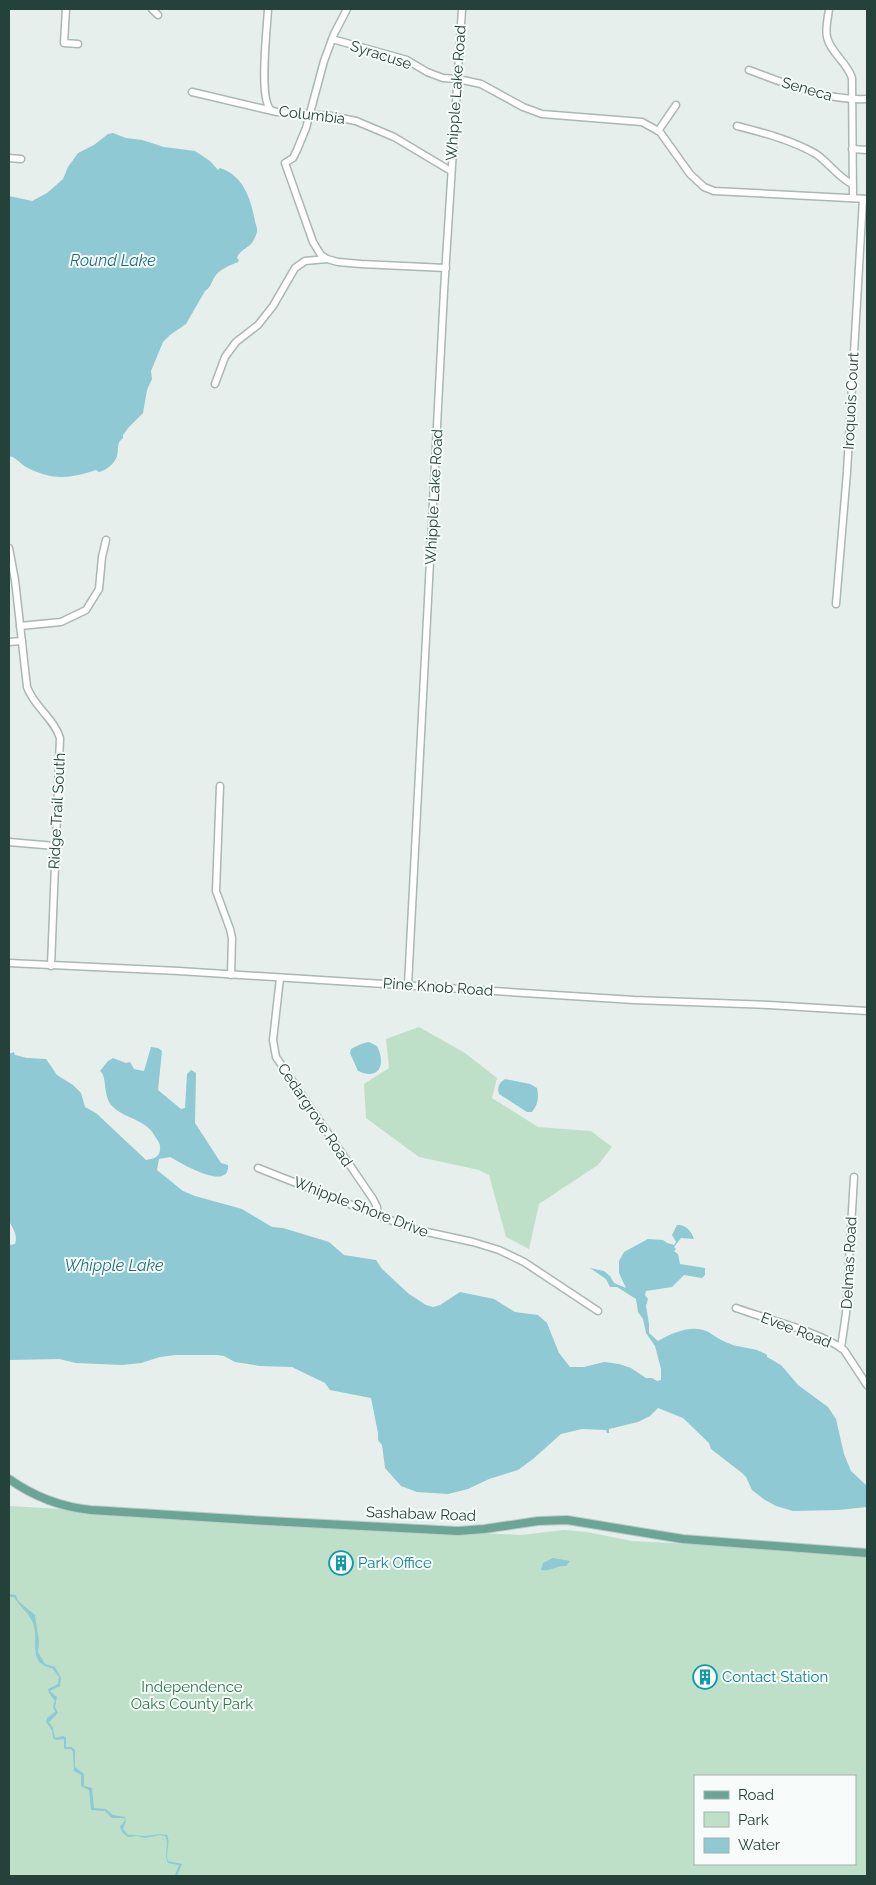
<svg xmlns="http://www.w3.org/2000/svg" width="876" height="1885" viewBox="0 0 876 1885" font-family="Raleway,sans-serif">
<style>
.green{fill:#bfe0c8;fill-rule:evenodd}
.water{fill:#8ec9d4}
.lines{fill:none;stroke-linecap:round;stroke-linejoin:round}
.minor-casing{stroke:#a8b8b2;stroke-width:9}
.major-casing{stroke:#c2cac8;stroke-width:10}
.minor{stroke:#fff;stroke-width:6}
.major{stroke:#6aa596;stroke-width:8}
.labels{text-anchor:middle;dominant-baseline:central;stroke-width:4;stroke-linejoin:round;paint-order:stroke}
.street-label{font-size:15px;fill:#24423a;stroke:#f7fbf9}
.culture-label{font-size:15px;fill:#0d838f;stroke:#f7fbf9;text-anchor:start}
.park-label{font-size:15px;fill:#2d7a4b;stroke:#f7fbf9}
.water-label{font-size:16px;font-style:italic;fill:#1c6f80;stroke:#f7fbf9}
</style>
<rect width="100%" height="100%" fill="#e6efeb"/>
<g class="green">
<polygon points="419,1027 465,1053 497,1078 492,1098 538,1127 591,1131 612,1147 598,1165 539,1204 529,1249 506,1237 489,1175 479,1170 419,1157 366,1118 364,1084 389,1068 386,1039"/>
<path d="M 9,1506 L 521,1535 L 564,1530 L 587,1532 L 632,1541 L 867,1553 L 867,1876 L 9,1876 ZM 695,1776 L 855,1776 L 855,1864 L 695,1864 Z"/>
</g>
<g class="water">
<path d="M 113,133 L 126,138 L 142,140 L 164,147 L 195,151 L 210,161 L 218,170 L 220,168 C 243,175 251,199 255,221 C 255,224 258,228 257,232 C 252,248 247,245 238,255 L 237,258 L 239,260 L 238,262 C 230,265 218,270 214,278 C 211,283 211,287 205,291 L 186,324 L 170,335 L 163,342 L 151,371 L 152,379 L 147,390 L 143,413 L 129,427 L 123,435 L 123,438 C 116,443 119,449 117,456 C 115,463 106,471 99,472 L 96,470 C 72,478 53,481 28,468 C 21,465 18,458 9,456 L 9,196 L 32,201 L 47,193 L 63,179 L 68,167 L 78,153 L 94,145 L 108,134 Z"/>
<path d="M 369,1042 L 377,1046 C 386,1064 380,1081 358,1071 L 350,1053 L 351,1049 C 357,1046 362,1043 369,1042 Z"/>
<path d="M 151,1047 L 158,1048 L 162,1051 L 158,1090 L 181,1109 L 185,1108 L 187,1074 L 191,1070 L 196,1073 L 195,1123 L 221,1163 L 228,1165 C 230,1193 179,1162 170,1157 L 159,1159 L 157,1170 L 183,1191 L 195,1196 L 242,1209 L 272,1227 L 283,1228 L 329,1242 L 344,1255 L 376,1260 L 382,1269 L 409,1294 L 426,1305 L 433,1307 L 440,1305 L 460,1292 L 494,1299 L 515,1312 L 538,1315 L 547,1323 L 559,1353 L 570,1367 L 584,1367 L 604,1362 L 619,1364 L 631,1368 L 646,1378 L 652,1378 L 657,1381 L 661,1380 L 661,1369 L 655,1346 L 646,1333 L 643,1319 L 638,1312 L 636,1299 L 617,1287 L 610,1287 L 606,1279 L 590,1268 L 604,1271 L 610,1276 L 614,1283 L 626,1288 L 619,1273 L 619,1261 L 624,1252 L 648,1239 L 663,1240 L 667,1243 L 674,1245 L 676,1242 L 672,1235 L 677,1225 C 686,1224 692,1232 694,1239 L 681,1238 L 674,1247 L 676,1249 L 674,1251 L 678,1254 L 680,1264 L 705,1268 L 705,1275 L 702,1278 L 684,1275 L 672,1287 L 646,1291 L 645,1295 L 648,1299 L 646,1306 L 649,1324 L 649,1333 L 658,1341 C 672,1333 694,1323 710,1333 C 717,1338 724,1342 733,1345 C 744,1348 757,1348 767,1355 L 767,1357 L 781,1365 L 798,1385 L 828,1407 L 836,1419 L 844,1454 L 851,1471 L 867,1486 L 867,1507 L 838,1510 L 793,1511 L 776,1506 L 765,1500 L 752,1490 L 746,1477 L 742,1473 L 711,1449 L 709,1443 L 683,1418 L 658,1408 L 650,1416 L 638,1422 L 609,1429 L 609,1433 L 607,1433 L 606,1430 L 582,1429 L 561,1434 L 533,1459 L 518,1470 L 489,1479 L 468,1489 L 448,1494 L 417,1492 L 401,1486 L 385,1468 L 382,1445 L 378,1440 L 378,1433 L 371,1398 L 330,1390 L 325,1383 L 292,1367 L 260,1366 L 235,1362 L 224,1356 L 217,1355 L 176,1355 L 160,1357 L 141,1363 L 122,1365 L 76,1363 L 59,1359 L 9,1360 L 9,1245 L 15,1244 C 18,1235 13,1229 9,1221 L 9,1054 L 14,1052 L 15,1055 L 27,1058 L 46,1059 L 57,1075 L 73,1085 L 81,1093 L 85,1107 L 96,1113 L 146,1160 C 153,1159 160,1157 160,1149 C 161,1145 158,1141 156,1138 C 147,1119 127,1120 113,1107 C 102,1097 108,1077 100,1071 L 108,1061 L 113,1058 L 126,1063 L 130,1062 L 134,1069 L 144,1071 Z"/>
<path d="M 505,1079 L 530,1084 L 537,1088 C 539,1098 538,1104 532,1112 L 527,1112 L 499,1094 C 497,1087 499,1083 505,1079 Z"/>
<path d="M 553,1558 L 570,1561 L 566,1566 C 557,1565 550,1572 541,1570 L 543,1563 Z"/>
<path d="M 9,1594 L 16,1595 L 18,1601 L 35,1615 L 39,1642 L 38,1652 L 45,1664 L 55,1667 L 61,1678 L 60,1686 L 50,1691 L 57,1697 L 55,1707 L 58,1713 L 49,1722 L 53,1728 L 55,1738 L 63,1736 L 66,1737 L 66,1747 L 72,1747 L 75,1750 L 75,1767 L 84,1774 L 84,1786 L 92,1788 L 94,1808 L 106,1809 L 113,1815 L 125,1817 L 126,1821 L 123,1829 L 128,1835 C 134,1834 139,1836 145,1836 C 153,1835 159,1833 167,1835 C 171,1843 165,1852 168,1861 L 182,1864 L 177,1876 L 175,1875 L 179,1865 L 168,1863 C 163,1854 170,1844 165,1836 L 160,1835 L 145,1838 L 137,1836 L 128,1837 L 122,1832 L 120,1827 L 125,1820 L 124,1818 L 112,1818 L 105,1811 L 91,1810 L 89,1790 L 81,1786 L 81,1775 L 74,1771 L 73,1752 L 71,1749 L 64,1749 L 64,1739 L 56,1740 L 53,1738 L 52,1730 L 46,1722 L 47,1718 L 55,1712 L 53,1706 L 55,1701 L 49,1693 L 48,1689 L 58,1684 L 59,1677 L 52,1668 C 26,1663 40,1641 33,1623 C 30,1614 19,1606 14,1597 L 9,1597 Z"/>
</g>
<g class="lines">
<g class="minor-casing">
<g id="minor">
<polyline points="66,9 64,43 78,44"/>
<polyline points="152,9 158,15"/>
<path d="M 268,9 C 267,29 259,96 270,109"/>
<polyline points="347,9 334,34 324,61 306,128 297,150 293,158 285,163 313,242 321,255 327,259 338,262 361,264 446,268"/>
<path d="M 829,9 C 828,18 825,28 827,37 C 830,52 847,62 852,78 L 853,198"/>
<polyline points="332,39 407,60 427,72 443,78 458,79 481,84 523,107 542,114 642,122 660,132 690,174 704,187 714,191 867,199"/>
<path d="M 749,70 C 787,84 826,101 867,99"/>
<polyline points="192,92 277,112 331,116 356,121 394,137 451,171"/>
<path d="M 737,126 C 764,133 792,140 816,154 C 829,163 838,177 852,184"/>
<polyline points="658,131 676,105"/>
<polyline points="852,149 867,150"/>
<polyline points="9,158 21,159"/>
<polyline points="215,384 225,357 236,342 258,325 273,306 295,268 305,261 327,259"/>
<path d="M 9,548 L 15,580 L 27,687 C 34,707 54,718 60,738 L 51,966"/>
<polyline points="836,604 847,472 863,199"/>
<polyline points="20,626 61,622 86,610 99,589 102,557 106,540"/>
<polyline points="9,642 22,641"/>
<polyline points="220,786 216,891 230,929 232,938 231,975"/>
<polyline points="9,842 55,846"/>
<polyline points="9,963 179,971 634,1000 769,1005 867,1011"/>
<polyline points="280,978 273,1040 276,1057 373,1199 377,1207 378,1215"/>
<polyline points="408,985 444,291 462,9"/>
<polyline points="258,1168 413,1229 473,1242 499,1250 524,1262 598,1311"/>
<path d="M 736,1308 C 766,1319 820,1332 844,1350 L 867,1385"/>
<polyline points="841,1348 846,1313 854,1177"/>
</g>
</g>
<g class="major-casing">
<path id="major" d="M 9,1479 C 33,1496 61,1507 91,1510 L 251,1520 L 458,1531 L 484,1529 L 538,1521 L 567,1520 L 683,1539 L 867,1553"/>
</g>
<use href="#minor" class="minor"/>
<use href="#major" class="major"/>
</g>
<defs>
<g id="building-ring" transform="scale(1.25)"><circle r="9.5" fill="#f7fbf9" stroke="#0f9aa8" stroke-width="1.5"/><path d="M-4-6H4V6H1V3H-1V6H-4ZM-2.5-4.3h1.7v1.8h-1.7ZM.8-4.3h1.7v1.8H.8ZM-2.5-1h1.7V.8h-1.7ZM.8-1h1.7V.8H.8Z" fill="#0f9aa8"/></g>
</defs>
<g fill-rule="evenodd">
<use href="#building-ring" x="341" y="1563"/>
<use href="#building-ring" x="705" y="1677"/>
</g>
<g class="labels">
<g class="street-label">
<text transform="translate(381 55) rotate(18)">Syracuse</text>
<text transform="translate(807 89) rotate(16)">Seneca</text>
<text transform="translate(456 93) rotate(-86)">Whipple Lake Road</text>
<text transform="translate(312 115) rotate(7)">Columbia</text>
<text transform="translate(851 401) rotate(-87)">Iroquois Court</text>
<text transform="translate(434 497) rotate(-87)">Whipple Lake Road</text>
<text transform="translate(57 811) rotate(-87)">Ridge Trail South</text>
<text transform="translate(438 987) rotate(4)">Pine Knob Road</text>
<text transform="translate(315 1115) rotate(56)">Cedargrove Road</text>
<text transform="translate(361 1207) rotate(21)">Whipple Shore Drive</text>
<text transform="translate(849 1263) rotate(-87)">Delmas Road</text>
<text transform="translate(796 1330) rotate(21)">Evee Road</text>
<text transform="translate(421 1514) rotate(2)">Sashabaw Road</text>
</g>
<g class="culture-label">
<text x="358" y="1563">Park Office</text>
<text x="722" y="1677">Contact Station</text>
</g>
<g class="park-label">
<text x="192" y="1687">Independence<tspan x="192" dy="17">Oaks County Park</tspan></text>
</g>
<g class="water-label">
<text x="113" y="260">Round Lake</text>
<text x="114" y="1265">Whipple Lake</text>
</g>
</g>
<rect width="876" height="1885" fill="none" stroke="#24423a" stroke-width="20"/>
<rect x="694" y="1775" width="162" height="90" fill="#f7fbf9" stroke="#a3b1ad"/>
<rect x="704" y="1791" width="25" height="8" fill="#6aa596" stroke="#a3b1ad"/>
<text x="738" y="1800" font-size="15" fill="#24423a">Road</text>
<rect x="704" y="1812" width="25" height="15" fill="#bfe0c8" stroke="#a3b1ad"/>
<text x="738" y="1825" font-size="15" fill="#24423a">Park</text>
<rect x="704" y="1838" width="25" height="15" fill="#8ec9d4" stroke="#a3b1ad"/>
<text x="738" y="1850" font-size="15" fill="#24423a">Water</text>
</svg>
